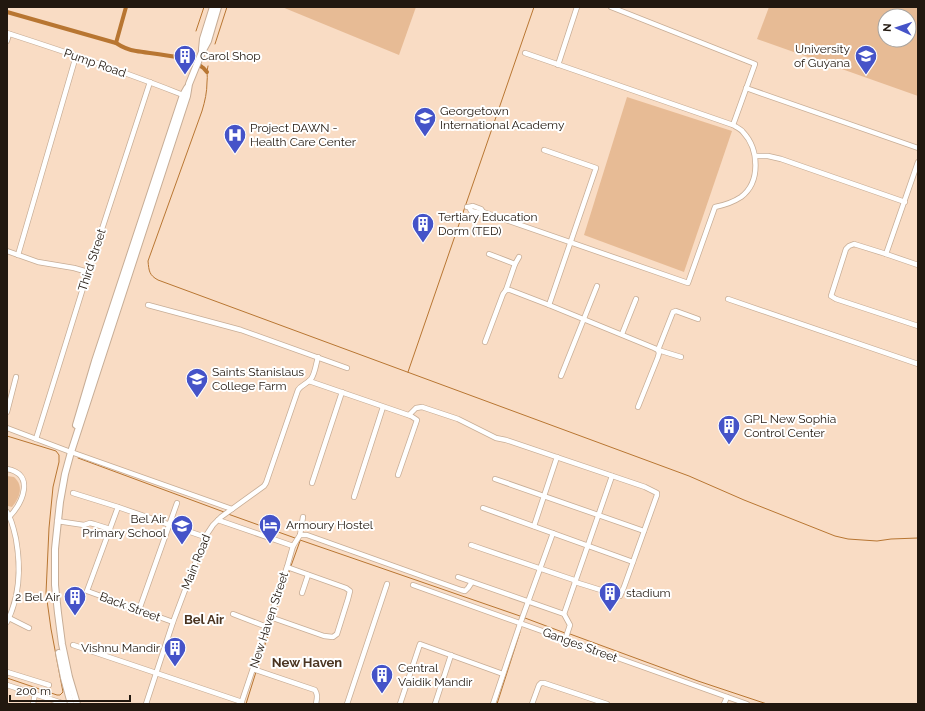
<svg xmlns="http://www.w3.org/2000/svg" width="925" height="711" viewBox="0 0 925 711" font-family="Raleway,sans-serif">
<style>
.green{fill:#e7bb95;fill-rule:evenodd}
.lines{fill:none;stroke-linecap:round;stroke-linejoin:round}
.stream{stroke:#b87632;stroke-width:1}
.canal{stroke:#b87632;stroke-width:4}
.minor-casing{stroke:#c7ad96;stroke-width:6}
.major-casing{stroke:#c7ad96;stroke-width:8}
.minor{stroke:#fff;stroke-width:4.5}
.major{stroke:#fff;stroke-width:6}
.labels{text-anchor:middle;dominant-baseline:central;stroke-width:4;stroke-linejoin:round;paint-order:stroke}
.poi-label{font-size:12px;fill:#22180f;stroke:#fff;text-anchor:start}
.street-label{font-size:12px;fill:#22180f;stroke:#fff}
.neighbourhood-label{font-size:13px;font-weight:bold;fill:#4a3421;stroke:#fff}
</style>
<rect width="100%" height="100%" fill="#f9dcc4"/>
<g class="green">
<polygon points="282,7 416,7 399,55"/>
<path d="M 769,7 L 918,7 L 918,96 L 757,39 ZM 885,16 L 909,16 L 909,40 L 885,40 Z"/>
<polygon points="627,97 732,131 684,272 584,235"/>
<path d="M 7,476 L 14,477 C 24,486 20,497 12,507 L 8,506 L 7,504 Z"/>
</g>
<g class="lines">
<g class="stream">
<polyline points="196,31 204,7"/>
<polyline points="215,44 227,7"/>
<path d="M 208,66 C 206,73 208,75 207,82 C 207,92 205,101 202,111 L 148,261 C 149,271 149,275 158,280 L 689,476 L 744,500 L 835,536 L 848,539 L 877,541 L 891,539 L 918,538"/>
<polyline points="408,372 534,7"/>
<polyline points="7,436 56,451 59,455 59,462 53,487 49,528 46,593 51,629 63,692 60,695 57,695 7,678"/>
<polyline points="78,458 224,512"/>
<polyline points="228,514 295,538"/>
<polyline points="300,540 520,616"/>
<polyline points="291,566 300,541"/>
<polyline points="274,617 290,569"/>
<polyline points="525,618 565,633"/>
<polyline points="570,634 698,681 767,704"/>
<polyline points="257,669 273,620"/>
<polyline points="246,704 256,672"/>
<polyline points="497,704 520,632"/>
</g>
<g class="canal">
<path d="M 7,12 L 116,43 C 122,47 129,50 136,51 C 153,54 189,56 202,67 C 204,68 205,70 207,72"/>
<polyline points="116,43 126,7"/>
</g>
<g class="minor-casing">
<g id="minor">
<polyline points="611,7 755,64 733,125"/>
<path d="M 7,33 C 66,52 125,72 183,95"/>
<polyline points="7,41 9,34"/>
<polyline points="558,65 577,7"/>
<polyline points="746,88 918,148"/>
<polyline points="544,150 596,168 549,305"/>
<polyline points="755,156 768,156 781,159 905,202"/>
<path d="M 467,207 L 469,207 L 471,211 L 480,213 L 483,212 L 688,283 L 715,207 C 725,205 732,203 741,197 C 761,182 759,149 743,132 C 741,129 736,127 733,125 L 525,53"/>
<polyline points="469,207 473,206 481,209 483,212"/>
<polyline points="7,251 38,262 74,268 88,272"/>
<polyline points="489,254 515,264"/>
<polyline points="886,254 918,162"/>
<polyline points="18,255 76,56"/>
<polyline points="918,265 886,254 854,244 849,246 846,249 831,296 836,299 918,326"/>
<polyline points="506,290 515,264 519,257"/>
<polyline points="728,299 918,364"/>
<polyline points="148,305 241,330 347,368"/>
<polyline points="622,334 636,299"/>
<polyline points="485,342 503,294 506,290 510,290 549,305 654,348 658,350 659,353 658,357 638,407"/>
<polyline points="681,357 658,350 673,312 676,311 698,319"/>
<polyline points="561,376 597,286"/>
<polyline points="309,381 411,416 417,420 398,475"/>
<polyline points="7,412 16,377"/>
<polyline points="409,415 416,408 422,407 458,419 496,438 506,440 645,487 657,493 657,495 624,587 620,596 575,582"/>
<polyline points="7,428 68,451"/>
<polyline points="36,439 88,272 150,82"/>
<polyline points="71,452 232,509"/>
<path d="M 7,469 C 35,474 23,502 10,516"/>
<polyline points="495,479 644,531"/>
<polyline points="312,483 342,392"/>
<polyline points="73,493 118,507 205,537"/>
<polyline points="354,497 383,407"/>
<polyline points="118,507 87,591 173,622"/>
<polyline points="483,508 633,562"/>
<path d="M 7,512 C 12,520 14,530 16,539 C 21,567 20,596 7,622"/>
<polyline points="218,520 293,546"/>
<polyline points="57,521 84,525 90,523 94,524 110,529"/>
<polyline points="534,526 557,457"/>
<polyline points="300,535 303,517"/>
<polyline points="471,545 574,580 575,582"/>
<polyline points="458,577 564,614 570,625 565,640"/>
<polyline points="413,585 747,704"/>
<polyline points="302,593 308,575"/>
<polyline points="139,610 177,503"/>
<polyline points="233,614 267,627"/>
<polyline points="564,614 612,476"/>
<polyline points="270,617 324,636 333,637 337,634 348,599 350,591 346,588 287,567"/>
<polyline points="9,618 29,628"/>
<polyline points="73,645 242,702"/>
<path d="M 253,669 L 315,690 C 318,695 317,698 316,704"/>
<polyline points="7,672 49,685"/>
<polyline points="7,685 65,704"/>
<polyline points="33,704 35,694"/>
<path d="M 146,704 L 173,622 L 205,537 L 213,525 L 221,517 L 264,486 L 266,483 L 298,390 C 301,385 307,384 311,379 C 315,374 316,364 318,357"/>
<polyline points="241,704 287,567 293,546 300,535 307,535 461,590 465,591 468,588 472,582"/>
<polyline points="347,704 387,584"/>
<polyline points="400,704 420,644 503,674"/>
<polyline points="435,704 451,655"/>
<polyline points="493,704 520,624 553,533"/>
<polyline points="532,704 539,685 541,683 544,683 607,704"/>
<polyline points="724,704 727,697"/>
</g>
</g>
<g class="major-casing">
<g id="major">
<polyline points="202,49 203,39 213,7"/>
<polyline points="76,425 95,361 183,95 187,88"/>
<polyline points="59,653 64,678 71,704"/>
<polyline points="77,704 69,677 62,644 58,613 55,585 55,549 60,502 65,474 71,452 187,96 189,84 202,52 208,41 218,7"/>
</g>
</g>
<use href="#minor" class="minor"/>
<use href="#major" class="major"/>
</g>
<defs>
<g id="building-pin" transform="scale(1.15)"><path d="M0 17L-7.5 6A9.5 9.5 0 1 1 7.5 6Z" fill="#4553c8" stroke="#fff"/><path d="M-4-6H4V6H1V3H-1V6H-4ZM-2.5-4.3h1.7v1.8h-1.7ZM.8-4.3h1.7v1.8H.8ZM-2.5-1h1.7V.8h-1.7ZM.8-1h1.7V.8H.8Z" fill="#fff"/></g>
<g id="university-pin" transform="scale(1.15)"><path d="M0 17L-7.5 6A9.5 9.5 0 1 1 7.5 6Z" fill="#4553c8" stroke="#fff"/><path d="M0-5L7-2L0 1L-7-2ZM-4 1L0 2.5L4 1V4Q0 6-4 4Z" fill="#fff"/></g>
<g id="school-pin" transform="scale(1.15)"><path d="M0 17L-7.5 6A9.5 9.5 0 1 1 7.5 6Z" fill="#4553c8" stroke="#fff"/><path d="M0-5L7-2L0 1L-7-2ZM-4 1L0 2.5L4 1V4Q0 6-4 4Z" fill="#fff"/></g>
<g id="hospital-pin" transform="scale(1.15)"><path d="M0 17L-7.5 6A9.5 9.5 0 1 1 7.5 6Z" fill="#4553c8" stroke="#fff"/><path d="M-5-5h3v3.5h4V-5h3V5h-3V1.5h-4V5h-3Z" fill="#fff"/></g>
<g id="hotel-pin" transform="scale(1.15)"><path d="M0 17L-7.5 6A9.5 9.5 0 1 1 7.5 6Z" fill="#4553c8" stroke="#fff"/><path d="M-6-4.5h1.5V1H6V5H4.5V3h-9V5H-6ZM-4 0a1.8 1.8 0 1 1 3.6 0ZM.5 0V-2.5h3Q6-2.5 6 0Z" fill="#fff"/></g>
</defs>
<g fill-rule="evenodd">
<use href="#building-pin" x="185" y="56"/>
<use href="#university-pin" x="866" y="56"/>
<use href="#school-pin" x="425" y="118"/>
<use href="#hospital-pin" x="235" y="135"/>
<use href="#building-pin" x="423" y="224"/>
<use href="#school-pin" x="197" y="379"/>
<use href="#building-pin" x="729" y="426"/>
<use href="#hotel-pin" x="270" y="525"/>
<use href="#school-pin" x="182" y="526"/>
<use href="#building-pin" x="610" y="593"/>
<use href="#building-pin" x="75" y="597"/>
<use href="#building-pin" x="175" y="648"/>
<use href="#building-pin" x="382" y="675"/>
</g>
<g class="labels">
<g class="poi-label">
<text x="850" y="49" text-anchor="end">University<tspan x="850" dy="14">of Guyana</tspan></text>
<text x="200" y="56">Carol Shop</text>
<text x="440" y="111">Georgetown<tspan x="440" dy="14">International Academy</tspan></text>
<text x="250" y="128">Project DAWN -<tspan x="250" dy="14">Health Care Center</tspan></text>
<text x="438" y="217">Tertiary Education<tspan x="438" dy="14">Dorm (TED)</tspan></text>
<text x="212" y="372">Saints Stanislaus<tspan x="212" dy="14">College Farm</tspan></text>
<text x="744" y="419">GPL New Sophia<tspan x="744" dy="14">Control Center</tspan></text>
<text x="166" y="519" text-anchor="end">Bel Air<tspan x="166" dy="14">Primary School</tspan></text>
<text x="286" y="525">Armoury Hostel</text>
<text x="626" y="593">stadium</text>
<text x="60" y="597" text-anchor="end">2 Bel Air</text>
<text x="160" y="648" text-anchor="end">Vishnu Mandir</text>
<text x="398" y="668">Central<tspan x="398" dy="14">Vaidik Mandir</tspan></text>
</g>
<g class="street-label">
<text transform="translate(95 63) rotate(19)">Pump Road</text>
<text transform="translate(92 260) rotate(-72)">Third Street</text>
<text transform="translate(196 562) rotate(-68)">Main Road</text>
<text transform="translate(130 607) rotate(20)">Back Street</text>
<text transform="translate(269 620) rotate(-72)">New Haven Street</text>
<text transform="translate(580 645) rotate(20)">Ganges Street</text>
</g>
<g class="neighbourhood-label">
<text x="204" y="619">Bel Air</text>
<text x="307" y="662">New Haven</text>
</g>
</g>
<rect width="925" height="711" fill="none" stroke="#22180f" stroke-width="16"/>
<g transform="translate(897 28) rotate(273)"><circle r="19" fill="#ffffff" stroke="#a7a39f"/>
<path d="M0-3L7 15L0 10L-7 15Z" fill="#4553c8"/>
<text y="-6" font-size="11" font-weight="bold" text-anchor="middle" fill="#22180f">N</text>
</g>
<path d="M10 695v6h120v-6" fill="none" stroke="#22180f" stroke-width="2"/>
<text x="16" y="695" font-size="12" fill="#22180f" stroke="#ffffff" stroke-width="3" paint-order="stroke">200 m</text>
</svg>
